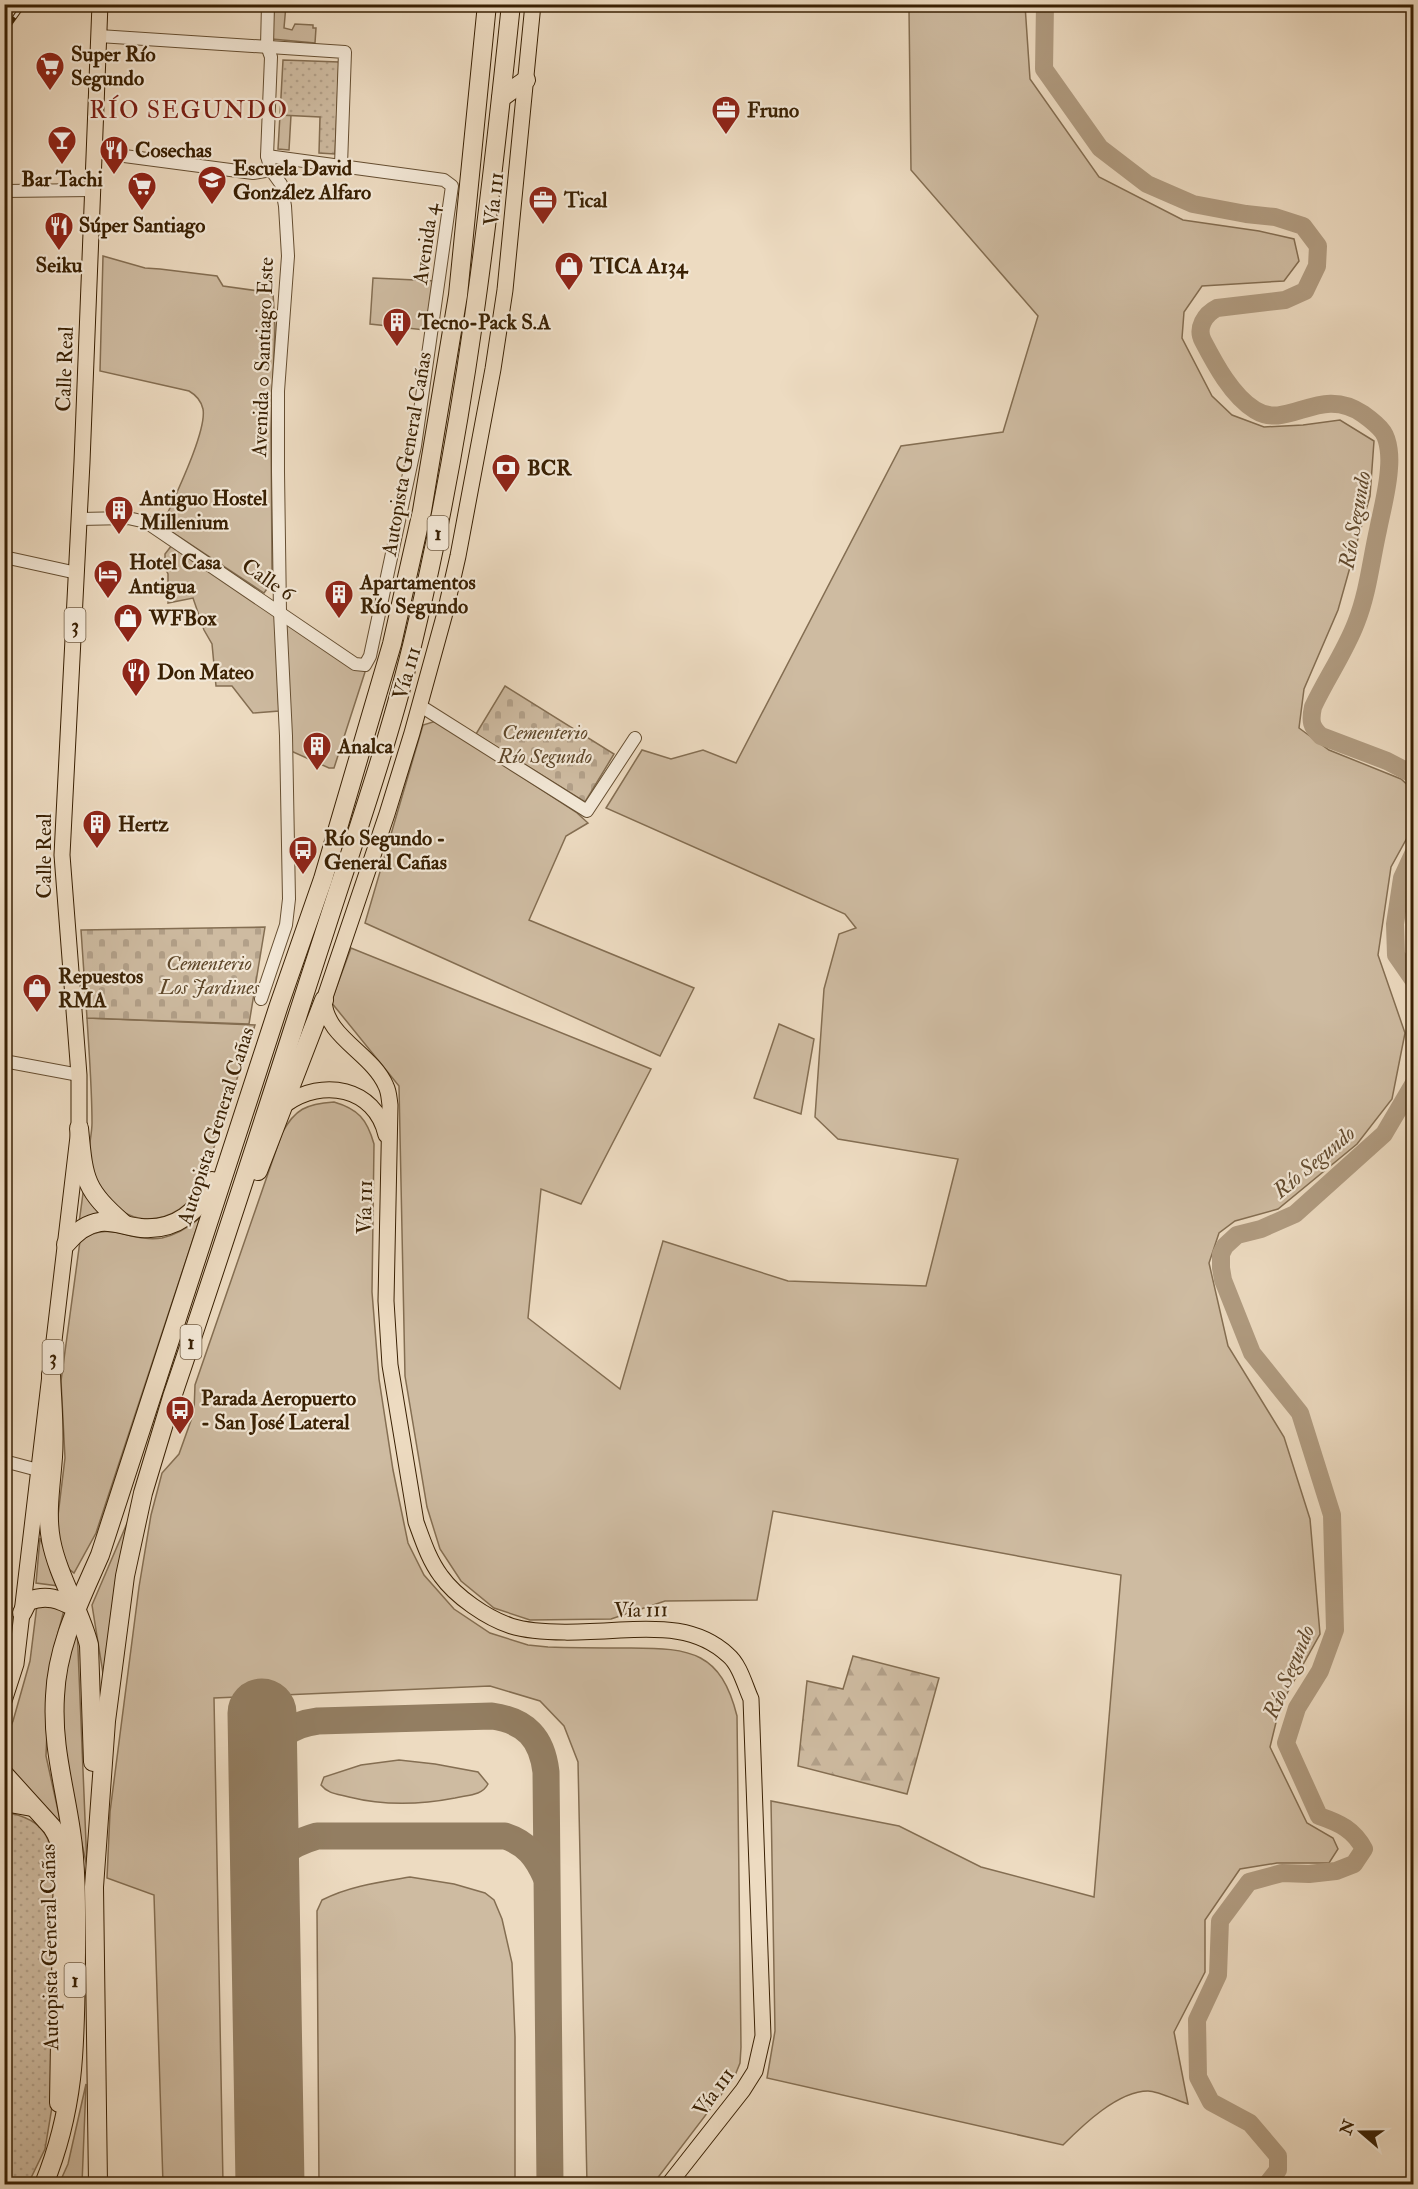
<svg xmlns="http://www.w3.org/2000/svg" width="1418" height="2189" viewBox="0 0 1418 2189" font-family="'IM FELL Double Pica',serif">
<style>
.green{fill:#cebba1;stroke:#846e52;stroke-width:1.5}
.forest{fill:url(#forest-firs);stroke:#846e52;stroke-width:1.5}
.cemetery{fill:url(#cemetery-stones);stroke:#846e52;stroke-width:1.5}
.park{fill:url(#park-dots);stroke:#846e52;stroke-width:1.5}
.lines{fill:none;stroke-linecap:round;stroke-linejoin:round}
.river{stroke:#b09b80;stroke-width:18}
.taxiway{stroke:#937e62;stroke-width:27}
.runway{stroke:#937e62;stroke-width:69}
.minor-casing{stroke:#664f32;stroke-width:14}
.major-casing{stroke:#392003;stroke-width:17}
.highway-casing{stroke:#392003;stroke-width:20}
.minor{stroke:#f3e8d7;stroke-width:12}
.major{stroke:#eddbc1;stroke-width:15}
.highway{stroke:#eddbc1;stroke-width:18}
.rail-casing{stroke:#392003;stroke-width:5}
.rail{stroke:#f3e8d7;stroke-width:3;stroke-dasharray:9;stroke-linecap:butt}
.labels{text-anchor:middle;dominant-baseline:central;stroke-width:4.5;stroke-linejoin:round;paint-order:stroke}
.shield{fill:#f3e8d7;stroke:#715c43;stroke-width:1.5}
.shield-label{font-size:20px;font-weight:bold;fill:#392003}
.poi-label{font-size:21px;font-weight:bold;fill:#392003;stroke:#f3e8d7;text-anchor:start}
.street-label{font-size:21px;fill:#392003;stroke:#f3e8d7}
.park-label{font-size:21px;font-style:italic;fill:#5e472a;stroke:#f3e8d7}
.water-label{font-size:22px;font-style:italic;fill:#634b2f;stroke:#f3e8d7}
.quarter-label{font-size:24px;letter-spacing:1.5px;fill:#7a1f14;stroke:#f3e8d7}
</style>
<defs>
<pattern id="forest-firs" width="22" height="20" patternUnits="userSpaceOnUse" patternTransform="scale(1.5)"><rect width="22" height="20" fill="#cebba1"/><path d="M5 1l3.5 6h-7zM16 11l3.5 6h-7z" fill="#b2a089"/></pattern>
<pattern id="cemetery-stones" width="16" height="16" patternUnits="userSpaceOnUse" patternTransform="scale(1.5)"><rect width="16" height="16" fill="#cebba1"/><path d="M2 7V4a2 2 0 0 1 4 0v3zM10 15v-3a2 2 0 0 1 4 0v3z" fill="#b2a089"/></pattern>
<pattern id="park-dots" width="8" height="8" patternUnits="userSpaceOnUse" patternTransform="scale(1.5)"><rect width="8" height="8" fill="#cebba1"/><path d="M2 2h.1M6 6h.1" fill="none" stroke="#b2a089" stroke-width="1.8" stroke-linecap="round"/></pattern>
</defs>
<rect width="100%" height="100%" fill="#eddbc1"/>
<filter id="stains"><feTurbulence type="fractalNoise" baseFrequency=".00333" numOctaves="4"/><feColorMatrix values="0 0 0 0 .2 0 0 0 0 .09 0 0 0 0 .02 0 0 0 .5 -.17"/></filter>
<radialGradient id="worn" r=".72"><stop offset=".6" stop-color="#630" stop-opacity="0"/><stop offset="1" stop-color="#630" stop-opacity=".3"/></radialGradient>
<g class="green">
<polygon points="274,5 286,5 284,28 292,30 295,24 313,25 313,28 316,28 315,43 272,39"/>
<path d="M 903,5 L 1025,5 L 1030,79 L 1099,177 L 1183,220 L 1259,231 L 1294,239 L 1299,261 L 1284,281 L 1202,286 L 1184,312 L 1182,338 L 1212,396 L 1232,415 L 1264,427 L 1303,425 L 1340,420 L 1374,441 L 1370,496 L 1338,610 L 1304,689 L 1299,728 L 1329,750 L 1401,779 L 1413,790 L 1413,827 L 1391,867 L 1378,955 L 1405,1033 L 1392,1099 L 1357,1144 L 1278,1209 L 1235,1221 L 1219,1233 L 1209,1263 L 1228,1346 L 1284,1437 L 1310,1519 L 1320,1634 L 1280,1706 L 1270,1747 L 1307,1823 L 1333,1838 L 1338,1849 L 1329,1863 L 1277,1863 L 1240,1869 L 1205,1920 L 1205,1972 L 1174,2032 L 1188,2104 C 1178,2101 1158,2091 1148,2091 C 1118,2091 1083,2125 1063,2145 L 767,2078 L 775,2031 L 771,1801 L 899,1826 L 981,1867 L 1094,1897 L 1121,1575 L 773,1511 L 757,1600 L 665,1601 L 611,1619 L 530,1620 L 494,1608 L 461,1581 L 440,1549 L 427,1507 L 405,1376 L 399,1086 L 331,1002 L 351,948 L 651,1069 L 581,1204 L 541,1189 L 528,1318 L 620,1389 L 663,1241 L 788,1281 L 926,1286 L 958,1159 L 838,1139 L 815,1117 L 824,989 L 839,934 L 856,928 L 845,914 L 606,808 L 642,750 L 671,759 L 703,750 L 736,763 L 901,446 L 1003,432 L 1038,316 L 911,170 L 909,10 Z"/>
<polygon points="280,115 291,115 289,150 278,149"/>
<path d="M 103,256 L 145,268 L 160,269 L 217,276 L 223,286 L 273,293 L 275,327 L 271,429 L 272,569 L 269,586 L 264,593 L 160,524 L 165,519 C 175,496 207,431 203,409 C 201,400 196,395 189,391 L 100,371 Z"/>
<polygon points="373,278 436,281 425,330 370,324"/>
<polygon points="172,545 272,611 275,617 279,711 253,713 232,686 216,686 212,644 204,630 193,598 168,603 168,574 165,568 165,554"/>
<polygon points="287,619 365,672 334,768 329,768 291,751 283,621"/>
<polygon points="436,721 576,812 588,823 566,836 529,920 694,988 660,1056 365,923 423,725"/>
<path d="M 87,1018 L 255,1025 L 202,1183 C 190,1205 173,1218 148,1219 C 121,1219 96,1193 90,1168 C 86,1155 92,1137 92,1123 C 92,1088 89,1052 87,1018 Z"/>
<polygon points="779,1024 814,1039 801,1114 754,1098"/>
<path d="M 334,1102 C 358,1109 367,1119 374,1144 L 372,1292 L 379,1379 L 393,1470 L 408,1543 L 424,1575 L 454,1609 L 490,1633 L 528,1645 L 548,1647 C 576,1648 603,1648 631,1648 C 691,1648 721,1652 737,1716 L 741,2047 L 740,2063 L 734,2078 L 653,2184 L 587,2184 L 578,1762 L 564,1726 L 540,1701 L 490,1686 L 214,1698 L 223,2184 L 163,2184 L 154,1895 L 107,1878 L 110,1812 L 139,1587 L 151,1515 L 162,1473 L 179,1454 L 194,1412 L 195,1385 L 282,1133 C 295,1109 306,1104 334,1102 Z"/>
<polygon points="84,1186 104,1216 79,1223"/>
<path d="M 200,1218 L 96,1533 L 74,1573 L 69,1569 L 59,1543 L 57,1524 L 65,1458 L 61,1381 L 80,1241 C 111,1219 129,1243 162,1238 C 176,1235 189,1227 200,1218 Z"/>
<polygon points="128,1521 106,1692 92,1605"/>
<polygon points="40,1538 59,1586 36,1583"/>
<polygon points="37,1605 54,1605 64,1610 54,1649 49,1681 46,1756 61,1824 32,1794 5,1761 4,1742 13,1721 30,1661"/>
<path d="M 77,1625 L 87,1867 C 75,1810 58,1751 63,1693 C 65,1670 71,1648 77,1625 Z"/>
<path d="M 399,1760 L 435,1764 L 478,1772 L 488,1784 C 482,1796 467,1795 455,1798 C 419,1805 385,1806 349,1797 C 338,1794 328,1794 321,1785 L 324,1777 L 361,1765 Z"/>
<path d="M 410,1877 L 454,1884 L 485,1893 L 494,1900 L 502,1919 L 512,1963 L 515,2037 L 515,2184 L 319,2184 L 317,1911 L 322,1900 C 349,1886 380,1882 410,1877 Z"/>
<polygon points="86,2084 82,2184 59,2184 68,2164"/>
</g>
<polygon class="forest" points="853,1656 939,1678 907,1794 798,1766 807,1681 843,1689"/>
<g class="cemetery">
<polygon points="505,686 614,754 585,802 476,734"/>
<polygon points="265,927 249,1024 87,1018 81,930"/>
</g>
<g class="park">
<polygon points="283,60 339,62 335,154 319,153 320,117 280,115"/>
<path d="M 4,1812 C 55,1820 52,1848 54,1890 L 54,2095 L 45,2149 L 28,2184 L 5,2184 Z"/>
</g>
<g class="lines">
<g class="river">
<path d="M 1045,4 L 1044,69 L 1100,148 L 1147,184 L 1193,204 L 1246,214 L 1275,217 L 1303,226 L 1318,246 L 1317,266 L 1305,291 L 1285,300 L 1217,308 C 1205,314 1196,328 1203,341 C 1215,364 1232,396 1255,410 C 1288,431 1320,384 1363,414 C 1370,419 1378,425 1383,432 C 1389,441 1390,457 1389,468 C 1388,488 1382,510 1378,530 C 1371,561 1368,593 1356,623 C 1345,652 1326,679 1313,707 C 1310,721 1311,727 1321,736 L 1387,761 L 1414,775"/>
<polyline points="1414,852 1402,878 1395,924 1396,955 1414,981"/>
<path d="M 1267,2184 L 1278,2170 L 1278,2156 L 1250,2123 L 1211,2102 L 1198,2077 L 1197,2020 L 1218,1975 L 1220,1921 L 1249,1882 L 1282,1873 L 1309,1874 L 1336,1871 L 1354,1864 L 1364,1849 C 1354,1830 1340,1823 1319,1816 L 1286,1743 L 1297,1708 L 1320,1671 L 1335,1630 L 1332,1515 L 1300,1413 L 1252,1353 L 1223,1280 L 1221,1268 L 1221,1254 L 1225,1246 L 1237,1235 L 1261,1229 L 1295,1214 L 1384,1134 L 1414,1083"/>
</g>
<g class="taxiway">
<path d="M 264,1762 C 279,1737 287,1725 318,1721 L 492,1716 C 526,1721 542,1738 546,1772 L 550,2184"/>
<path d="M 266,1892 C 273,1857 283,1846 317,1836 L 505,1836 C 527,1843 537,1857 546,1877"/>
</g>
<polyline class="runway" points="262,1713 270,2184"/>
<g class="minor-casing">
<g id="minor">
<polyline points="99,36 345,52 341,165"/>
<polyline points="94,152 253,173 271,170"/>
<polyline points="4,191 92,190"/>
<polyline points="80,519 128,518 146,522 355,664 365,665 370,656 415,446 452,186 444,180 267,156"/>
<polyline points="4,557 77,573"/>
<polyline points="419,705 587,811 635,738"/>
<polyline points="261,999 286,925 289,899 286,736 280,612 278,472 278,391 288,256 285,206 281,184 271,170 267,156 271,57 267,46 268,4"/>
<polyline points="4,1061 79,1075"/>
<polyline points="4,1461 38,1470"/>
</g>
</g>
<g class="major-casing">
<g id="major">
<path d="M 533,4 L 505,290 L 493,369 L 458,556 L 445,613 L 412,733 L 387,814 L 324,1000 C 325,1037 372,1053 386,1086 C 389,1092 389,1098 390,1105 L 386,1301 L 390,1365 L 416,1522 C 423,1541 429,1560 441,1576 C 456,1597 487,1618 511,1626 C 540,1635 589,1632 620,1630 C 659,1628 698,1627 728,1655 C 740,1665 745,1686 751,1699 L 763,2036 L 755,2071 L 743,2090 L 669,2184"/>
<path d="M 286,1104 C 322,1078 375,1087 386,1135"/>
<polyline points="4,1701 16,1664 79,1128 79,1075 62,855 82,462 100,4"/>
</g>
</g>
<g class="highway-casing">
<g id="highway">
<polyline points="501,98 526,80"/>
<path d="M 79,1128 C 84,1180 84,1189 124,1224"/>
<polyline points="258,1171 324,1000"/>
<path d="M 66,1244 C 75,1233 85,1224 100,1222 C 114,1220 127,1227 141,1228 C 175,1231 201,1211 212,1181"/>
<path d="M 51,1374 C 52,1401 55,1430 53,1457 C 51,1485 46,1513 51,1540 C 58,1577 80,1609 89,1645 L 93,1762"/>
<path d="M 22,1613 L 28,1601 C 47,1594 59,1599 76,1608"/>
<path d="M 4,1774 L 52,1827 C 59,1837 61,1846 63,1859 L 59,2103"/>
<polyline points="4,1802 32,1807"/>
<path d="M 44,2184 C 77,2103 75,2038 76,1953 C 76,1912 77,1871 71,1831 C 64,1783 52,1746 55,1696 C 57,1645 80,1601 100,1555 L 279,1005 L 323,879 L 392,644 L 422,511 L 458,295 L 487,4"/>
<path d="M 98,2184 L 94,1887 L 106,1721 L 125,1576 L 143,1493 L 172,1397 C 224,1245 273,1091 323,937 C 355,837 391,736 415,633 C 465,426 489,216 511,4"/>
</g>
</g>
<use href="#minor" class="minor"/>
<use href="#major" class="major"/>
<use href="#highway" class="highway"/>
<g class="rail-casing">
<polyline id="rail" points="4,32 24,4"/>
</g>
<use href="#rail" class="rail"/>
</g>
<defs>
<g id="supermarket-pin" transform="scale(1.5)"><path d="M0 17L-7.5 6A9.5 9.5 0 1 1 7.5 6Z" fill="#8f2418" stroke="#f3e8d7"/><path d="M-6-5.5h2.5l.6 2H6L4.5 2H-2.5L-4.4-4H-6ZM-1.5 3.2a1.3 1.3 0 1 0 .1 0ZM3 3.2a1.3 1.3 0 1 0 .1 0Z" fill="#fff"/></g>
<g id="office-pin" transform="scale(1.5)"><path d="M0 17L-7.5 6A9.5 9.5 0 1 1 7.5 6Z" fill="#8f2418" stroke="#f3e8d7"/><path d="M-6-3h4V-5.5h4V-3h4V5H-6ZM-1-4.5V-3h2v-1.5ZM-6 0V1H6V0Z" fill="#fff"/></g>
<g id="bar-pin" transform="scale(1.5)"><path d="M0 17L-7.5 6A9.5 9.5 0 1 1 7.5 6Z" fill="#8f2418" stroke="#f3e8d7"/><path d="M-6-5H6L.8 .8V4.5H3.5V6h-7V4.5H-.8V.8Z" fill="#fff"/></g>
<g id="restaurant-pin" transform="scale(1.5)"><path d="M0 17L-7.5 6A9.5 9.5 0 1 1 7.5 6Z" fill="#8f2418" stroke="#f3e8d7"/><path d="M-5-6h1v4h1v-4h1v4h1v-4h1v5L-1.5 .5V6h-2V.5L-5-1ZM5-6V6H3V1.5H1.5Q1.5-4 5-6Z" fill="#fff"/></g>
<g id="school-pin" transform="scale(1.5)"><path d="M0 17L-7.5 6A9.5 9.5 0 1 1 7.5 6Z" fill="#8f2418" stroke="#f3e8d7"/><path d="M0-5L7-2L0 1L-7-2ZM-4 1L0 2.5L4 1V4Q0 6-4 4Z" fill="#fff"/></g>
<g id="shop-pin" transform="scale(1.5)"><path d="M0 17L-7.5 6A9.5 9.5 0 1 1 7.5 6Z" fill="#8f2418" stroke="#f3e8d7"/><path d="M-5-2.5h2.3a2.7 3.5 0 0 1 5.4 0H5L5.5 6h-11ZM-1.5-2.5h3a1.5 2.3 0 0 0-3 0Z" fill="#fff"/></g>
<g id="building-pin" transform="scale(1.5)"><path d="M0 17L-7.5 6A9.5 9.5 0 1 1 7.5 6Z" fill="#8f2418" stroke="#f3e8d7"/><path d="M-4-6H4V6H1V3H-1V6H-4ZM-2.5-4.3h1.7v1.8h-1.7ZM.8-4.3h1.7v1.8H.8ZM-2.5-1h1.7V.8h-1.7ZM.8-1h1.7V.8H.8Z" fill="#fff"/></g>
<g id="bank-pin" transform="scale(1.5)"><path d="M0 17L-7.5 6A9.5 9.5 0 1 1 7.5 6Z" fill="#8f2418" stroke="#f3e8d7"/><path d="M-6-4H6V4H-6ZM0-2.3a2.3 2.3 0 1 0 0 4.6a2.3 2.3 0 1 0 0-4.6Z" fill="#fff"/></g>
<g id="hotel-pin" transform="scale(1.5)"><path d="M0 17L-7.5 6A9.5 9.5 0 1 1 7.5 6Z" fill="#8f2418" stroke="#f3e8d7"/><path d="M-6-4.5h1.5V1H6V5H4.5V3h-9V5H-6ZM-4 0a1.8 1.8 0 1 1 3.6 0ZM.5 0V-2.5h3Q6-2.5 6 0Z" fill="#fff"/></g>
<g id="bus-pin" transform="scale(1.5)"><path d="M0 17L-7.5 6A9.5 9.5 0 1 1 7.5 6Z" fill="#8f2418" stroke="#f3e8d7"/><path d="M-5-6H5V4H4V6H2V4H-2V6H-4V4H-5ZM-3.5-4V0h7V-4ZM-3.5 1.2v1.5H-2V1.2ZM2 1.2v1.5H3.5V1.2Z" fill="#fff"/></g>
</defs>
<g fill-rule="evenodd">
<use href="#supermarket-pin" x="50" y="66"/>
<use href="#office-pin" x="726" y="110"/>
<use href="#bar-pin" x="62" y="140"/>
<use href="#restaurant-pin" x="114" y="150"/>
<use href="#school-pin" x="212" y="180"/>
<use href="#supermarket-pin" x="142" y="186"/>
<use href="#office-pin" x="543" y="200"/>
<use href="#restaurant-pin" x="59" y="226"/>
<use href="#shop-pin" x="569" y="266"/>
<use href="#building-pin" x="397" y="322"/>
<use href="#bank-pin" x="506" y="468"/>
<use href="#building-pin" x="119" y="510"/>
<use href="#hotel-pin" x="108" y="574"/>
<use href="#building-pin" x="339" y="594"/>
<use href="#shop-pin" x="128" y="618"/>
<use href="#restaurant-pin" x="136" y="672"/>
<use href="#building-pin" x="317" y="746"/>
<use href="#building-pin" x="97" y="824"/>
<use href="#bus-pin" x="303" y="850"/>
<use href="#shop-pin" x="37" y="988"/>
<use href="#bus-pin" x="180" y="1410"/>
</g>
<g class="labels">
<g class="shield">
<rect x="427.5" y="516" width="21" height="34" rx="4.5"/>
<rect x="64.5" y="608" width="21" height="34" rx="4.5"/>
<rect x="180.5" y="1325" width="21" height="34" rx="4.5"/>
<rect x="42.5" y="1340" width="21" height="34" rx="4.5"/>
<rect x="64.5" y="1963" width="21" height="34" rx="4.5"/>
</g>
<g class="shield-label">
<text x="438" y="533">1</text>
<text x="75" y="625">3</text>
<text x="191" y="1342">1</text>
<text x="53" y="1357">3</text>
<text x="75" y="1980">1</text>
</g>
<g class="poi-label">
<text x="71" y="54">Super Río<tspan x="71" dy="24">Segundo</tspan></text>
<text x="747" y="110">Fruno</text>
<text x="135" y="150">Cosechas</text>
<text x="233" y="168">Escuela David<tspan x="233" dy="24">González Alfaro</tspan></text>
<text x="62" y="179" text-anchor="middle">Bar Tachi</text>
<text x="564" y="200">Tical</text>
<text x="142" y="225" text-anchor="middle">Súper Santiago</text>
<text x="59" y="265" text-anchor="middle">Seiku</text>
<text x="590" y="266">TICA A134</text>
<text x="418" y="322">Tecno-Pack S.A</text>
<text x="527" y="468">BCR</text>
<text x="140" y="498">Antiguo Hostel<tspan x="140" dy="24">Millenium</tspan></text>
<text x="129" y="562">Hotel Casa<tspan x="129" dy="24">Antigua</tspan></text>
<text x="360" y="582">Apartamentos<tspan x="360" dy="24">Río Segundo</tspan></text>
<text x="149" y="618">WFBox</text>
<text x="157" y="672">Don Mateo</text>
<text x="338" y="746">Analca</text>
<text x="118" y="824">Hertz</text>
<text x="324" y="838">Río Segundo -<tspan x="324" dy="24">General Cañas</tspan></text>
<text x="58" y="976">Repuestos<tspan x="58" dy="24">RMA</tspan></text>
<text x="201" y="1398">Parada Aeropuerto<tspan x="201" dy="24">- San José Lateral</tspan></text>
</g>
<g class="street-label">
<text transform="translate(494 199) rotate(-84)">Vía 111</text>
<text transform="translate(426 244) rotate(-82)">Avenida 4</text>
<text transform="translate(263 357) rotate(-88)">Avenida 0 Santiago Este</text>
<text transform="translate(65 369) rotate(-88)">Calle Real</text>
<text transform="translate(407 454) rotate(-80)">Autopista General Cañas</text>
<text transform="translate(268 580) rotate(34)">Calle 6</text>
<text transform="translate(407 673) rotate(-74)">Vía 111</text>
<text transform="translate(44 856) rotate(-90)">Calle Real</text>
<text transform="translate(216 1126) rotate(-72)">Autopista General Cañas</text>
<text transform="translate(365 1207) rotate(-89)">Vía 111</text>
<text transform="translate(641 1610) rotate(-1)">Vía 111</text>
<text transform="translate(50 1947) rotate(-91)">Autopista General Cañas</text>
<text transform="translate(714 2092) rotate(-54)">Vía 111</text>
</g>
<g class="park-label">
<text x="545" y="732">Cementerio<tspan x="545" dy="24">Río Segundo</tspan></text>
<text x="209" y="963">Cementerio<tspan x="209" dy="24">Los Jardines</tspan></text>
</g>
<g class="water-label">
<text transform="translate(1355 520) rotate(-80)">Río Segundo</text>
<text transform="translate(1314 1162) rotate(-40)">Río Segundo</text>
<text transform="translate(1289 1672) rotate(-67)">Río Segundo</text>
</g>
<g class="quarter-label">
<text x="189" y="110">RÍO SEGUNDO</text>
</g>
</g>
<rect width="1418" height="2189" fill="none" stroke="#eddbc1" stroke-width="24"/>
<rect x="6" y="6" width="1406" height="2177" fill="none" stroke="#392003" stroke-width="3"/>
<rect x="12" y="12" width="1394" height="2165" fill="none" stroke="#392003" stroke-width="1.5"/>
<g transform="translate(1361 2132) rotate(290)" stroke="#f3e8d7" stroke-width="4.5" paint-order="stroke">
<path d="M0-4.5L10 22L0 15L-10 22Z" fill="#392003"/>
<text y="-9" font-size="16" font-weight="bold" text-anchor="middle" fill="#392003">N</text>
</g>
<rect width="100%" height="100%" filter="url(#stains)"/>
<rect width="100%" height="100%" fill="url(#worn)"/>
</svg>
